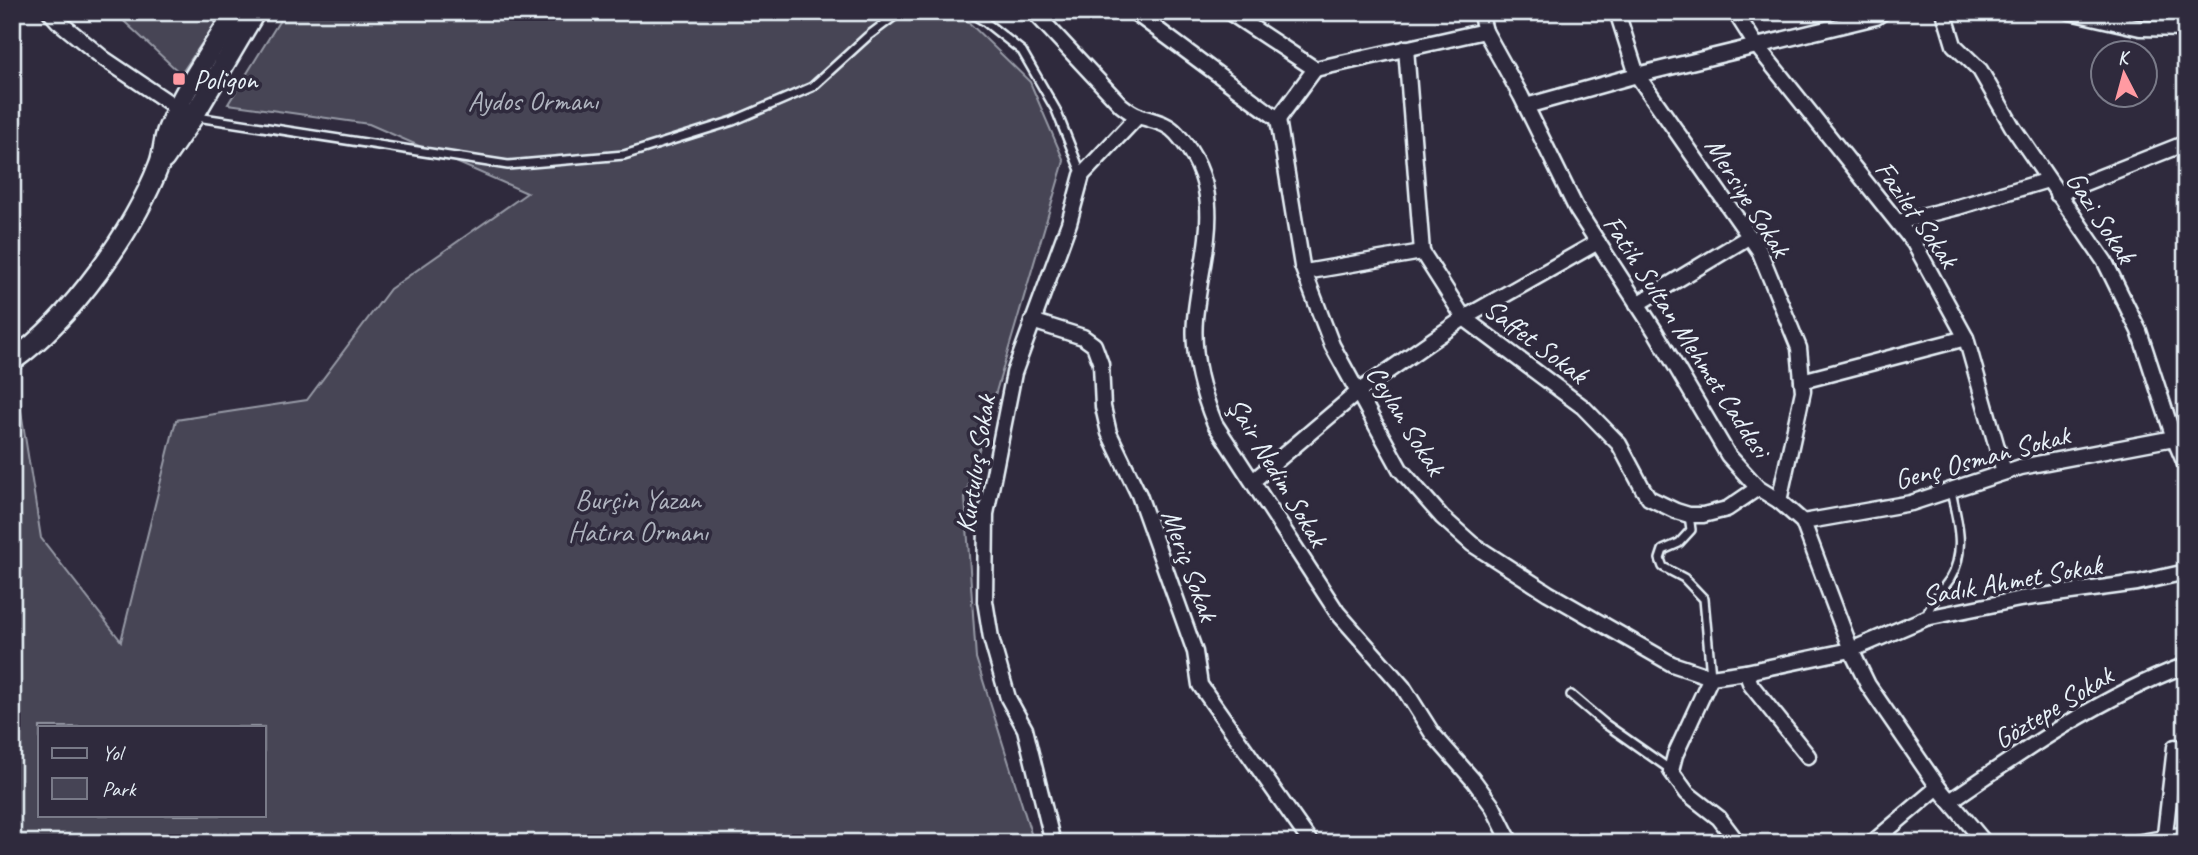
<svg xmlns="http://www.w3.org/2000/svg" width="2198" height="855" viewBox="0 0 2198 855" font-family="Caveat,sans-serif">
<style>
.green{fill:#464455;stroke:#979aa6;stroke-width:2;fill-rule:evenodd}
.lines{fill:none;stroke-linecap:round;stroke-linejoin:round}
.lane-casing{stroke:#e8f1f8;stroke-width:12}
.street-casing{stroke:#e8f1f8;stroke-width:19}
.secondary-casing{stroke:#e8f1f8;stroke-width:24}
.lane{stroke:#2f2a3d;stroke-width:7}
.street{stroke:#2f2a3d;stroke-width:14}
.secondary{stroke:#2f2a3d;stroke-width:19}
.poi-dot{fill:#ff9aa2;stroke:#2f2a3d;stroke-width:2.5}
.labels{text-anchor:middle;dominant-baseline:central;stroke-width:7;stroke-linejoin:round;paint-order:stroke}
.poi-label{font-size:28px;fill:#e8f1f8;stroke:#2f2a3d;text-anchor:start}
.park-label{font-size:28px;fill:#afb4bf;stroke:#2f2a3d}
.street-label{font-size:28px;fill:#e8f1f8;stroke:#2f2a3d}
</style>
<rect width="100%" height="100%" fill="#2f2a3d"/>
<filter id="ink" filterUnits="userSpaceOnUse"><feTurbulence type="fractalNoise" baseFrequency=".0143" numOctaves="2"/><feDisplacementMap in="SourceGraphic" scale="14" xChannelSelector="R" yChannelSelector="G"/><feConvolveMatrix kernelMatrix="1 2 1 2 8 2 1 2 1" color-interpolation-filters="sRGB"/></filter>
<g filter="url(#ink)">
<g class="green">
<polygon points="114,12 223,12 181,74"/>
<path d="M 285,12 L 958,12 L 1030,82 L 1064,161 L 965,497 L 976,658 L 1034,843 L 12,843 L 12,381 L 16,379 L 41,538 L 121,641 L 176,420 L 307,400 L 390,289 L 527,193 L 369,124 L 228,104 ZM 40,727 L 264,727 L 264,815 L 40,815 Z"/>
</g>
<g class="lines">
<g class="lane-casing">
<g id="lane">
<polyline points="969,12 984,21 1022,51 1056,110 1082,175"/>
<polyline points="197,117 508,165 624,155 733,121 812,87 868,36 900,12"/>
<polyline points="1689,515 1691,530 1679,543 1663,550 1660,559 1663,567 1684,578 1704,599 1711,676"/>
<path d="M 1926,617 C 1931,601 1941,592 1950,579 C 1967,551 1957,520 1951,491"/>
<polyline points="1571,695 1604,723 1671,770"/>
</g>
</g>
<g class="street-casing">
<g id="street">
<polyline points="50,12 58,21 103,58 183,112"/>
<path d="M 1034,12 L 1121,105 C 1126,109 1133,114 1139,116 C 1152,121 1167,122 1177,134 C 1230,193 1201,252 1195,319 C 1192,356 1201,390 1215,424 L 1337,612 L 1403,687 L 1432,733 L 1474,781 L 1493,807 L 1511,843"/>
<polyline points="1134,12 1278,119 1302,266 1332,345 1400,469 1442,517 1472,544 1548,593 1672,664 1711,677 1746,672 1851,650 1926,618 2020,599 2137,583 2186,572"/>
<polyline points="1229,12 1315,69 1485,31"/>
<polyline points="1480,12 1485,31 1521,96 1577,210 1655,331 1728,455 1758,488 1779,501 1803,522 1851,650 1868,685 1938,787 1985,843"/>
<polyline points="1617,12 1637,75 1759,250 1799,348 1803,391 1779,501"/>
<polyline points="1735,12 1756,45 1914,243 1966,338 2004,472"/>
<polyline points="1944,12 1954,45 1980,70 2012,126 2105,262 2139,331 2174,438 2186,466"/>
<polyline points="2070,12 2140,28 2186,29"/>
<polyline points="1406,48 1422,252 1464,318 1583,407 1619,444 1643,489 1649,498 1676,511 1689,515 1703,515 1727,509 1758,488"/>
<polyline points="1526,106 1637,75 1876,17 1883,12"/>
<polyline points="1278,119 1315,69"/>
<polyline points="2057,194 2186,143"/>
<polyline points="1898,222 1958,207 2048,180"/>
<polyline points="1305,272 1422,252"/>
<polyline points="1637,304 1750,236"/>
<polyline points="1032,321 1083,337 1094,345 1101,364 1103,407 1109,433 1139,495 1195,652 1200,685 1311,843"/>
<polyline points="1802,381 1966,338"/>
<polyline points="1253,481 1358,392 1464,318 1598,242"/>
<polyline points="1803,522 1911,503 2021,467 2174,438"/>
<polyline points="1746,672 1751,685 1808,756"/>
<polyline points="1711,677 1675,755 1671,771 1687,793 1719,818 1738,843"/>
<path d="M 1950,801 C 2024,750 2101,697 2186,665"/>
<polyline points="1053,843 1025,729 1008,698 991,638 985,601 986,514 1014,373 1069,223 1082,175 1138,116"/>
<polyline points="1872,843 1938,787"/>
<polyline points="2136,843 2186,834"/>
<polyline points="2164,843 2175,747"/>
</g>
</g>
<g class="secondary-casing">
<g id="secondary">
<polyline points="164,159 193,117 255,12"/>
<path d="M 12,361 C 71,319 133,232 159,165 C 164,154 163,140 168,129 C 184,88 212,50 235,12"/>
</g>
</g>
<use href="#lane" class="lane"/>
<use href="#street" class="street"/>
<use href="#secondary" class="secondary"/>
</g>
</g>
<rect class="poi-dot" x="172" y="72" width="14" height="14" rx="3.5"/>
<g class="labels">
<g class="poi-label">
<text x="193" y="79">Poligon</text>
</g>
<g class="park-label">
<text x="533" y="100">Aydos Ormanı</text>
<text x="638" y="499">Burçin Yazan<tspan x="638" dy="32">Hatıra Ormanı</tspan></text>
</g>
<g class="street-label">
<text transform="translate(1748 197) rotate(58)">Mersiye Sokak</text>
<text transform="translate(1917 214) rotate(55)">Fazilet Sokak</text>
<text transform="translate(2101 217) rotate(57)">Gazi Sokak</text>
<text transform="translate(1687 336) rotate(57)">Fatih Sultan Mehmet Caddesi</text>
<text transform="translate(1536 341) rotate(37)">Saffet Sokak</text>
<text transform="translate(1406 420) rotate(58)">Ceylan Sokak</text>
<text transform="translate(1982 457) rotate(-15)">Genç Osman Sokak</text>
<text transform="translate(975 464) rotate(-81)">Kurtuluş Sokak</text>
<text transform="translate(1278 472) rotate(59)">Şair Nedim Sokak</text>
<text transform="translate(1190 565) rotate(70)">Meriç Sokak</text>
<text transform="translate(2012 580) rotate(-10)">Sadık Ahmet Sokak</text>
<text transform="translate(2053 707) rotate(-31)">Göztepe Sokak</text>
</g>
</g>
<rect width="2198" height="855" fill="none" stroke="#2f2a3d" stroke-width="42"/>
<rect x="21" y="21" width="2156" height="813" fill="none" stroke="#e8f1f8" stroke-width="2.5" filter="url(#ink)"/>
<rect x="38" y="726" width="228" height="91" fill="#2f2a3d" stroke="#797a88" stroke-width="2"/>
<rect x="52" y="748" width="35" height="10" fill="#2f2a3d" stroke="#797a88" stroke-width="2"/>
<text x="102" y="760" font-size="21" fill="#e8f1f8">Yol</text>
<rect x="52" y="778" width="35" height="21" fill="#464455" stroke="#797a88" stroke-width="2"/>
<text x="102" y="796" font-size="21" fill="#e8f1f8">Park</text>
<g transform="translate(2124 74) rotate(354)"><circle r="33" fill="#2f2a3d" stroke="#797a88" stroke-width="2"/>
<path d="M0-5L12 26L0 18L-12 26Z" fill="#ff9aa2"/>
<text y="-10" font-size="19" font-weight="bold" text-anchor="middle" fill="#e8f1f8">K</text>
</g>
</svg>
